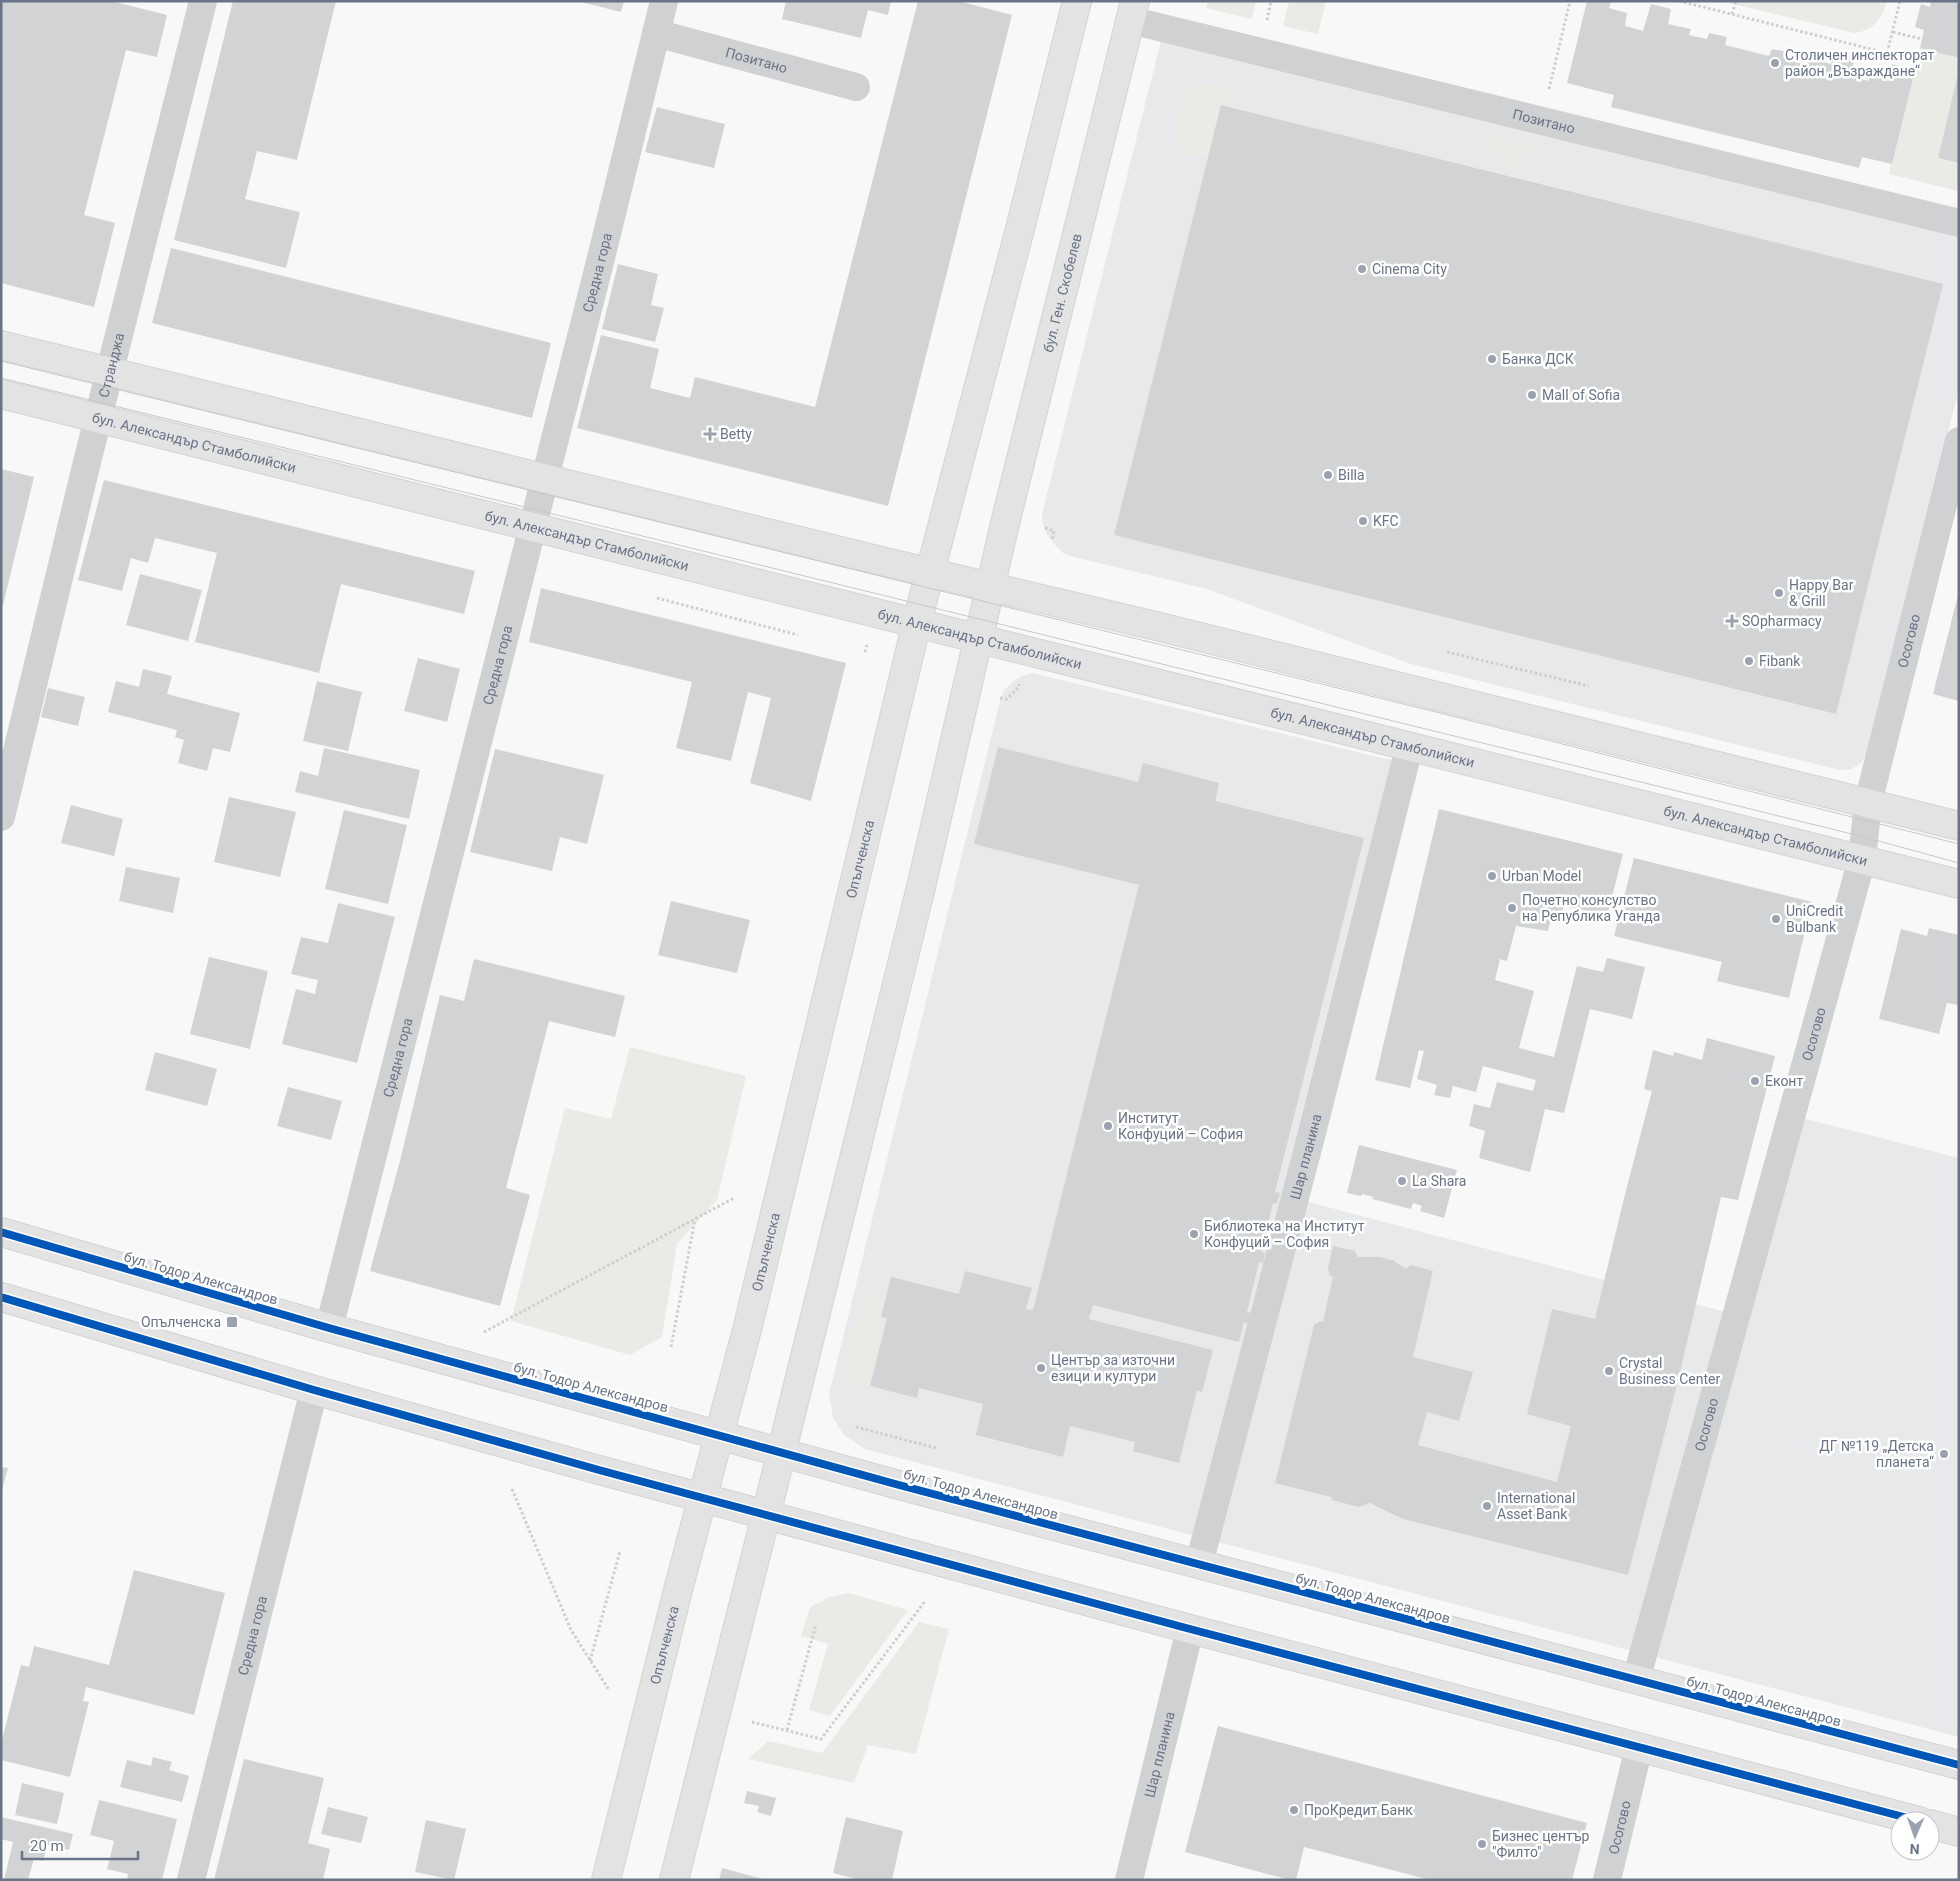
<svg xmlns="http://www.w3.org/2000/svg" width="1960" height="1881" viewBox="0 0 1960 1881" font-family="Roboto,sans-serif">
<style>
.built{fill:#e8e9ea}
.green{fill:#e8ebe6}
.building{fill:#d2d3d4}
.lines{fill:none;stroke-linecap:round;stroke-linejoin:round}
.secondary-casing{stroke:#d4d4d6;stroke-width:30}
.primary-casing{stroke:#d4d4d6;stroke-width:30}
.path{stroke:#cececf;stroke-width:3;stroke-dasharray:2.5 2.5;stroke-linecap:butt}
.street{stroke:#d0d1d3;stroke-width:28}
.secondary{stroke:#e3e3e4;stroke-width:28}
.primary{stroke:#e3e3e4;stroke-width:28}
.tram{stroke:#c7c8c9;stroke-width:1}
.cycleway-casing{stroke:#fff;stroke-width:11}
.cycleway{stroke:#0057b8;stroke-width:8}
.poi-dot{fill:#9ba2af;stroke:#fff;stroke-width:2}
.labels{text-anchor:middle;dominant-baseline:central;stroke-width:5;stroke-linejoin:round;paint-order:stroke}
.poi-label{font-size:14px;fill:#697488;stroke:#fff;text-anchor:start}
.street-label{font-size:14px;fill:#697488;stroke:#fff}
</style>
<rect width="100%" height="100%" fill="#f8f8f8"/>
<g class="built">
<polygon points="1164,29 1959,223 1959,388 1867,754 1861,763 1851,769 1840,770 1411,664 1207,589 1074,557 1063,553 1055,545 1048,536 1043,525 1042,513 1045,502"/>
<polygon points="1033,673 1403,763 1293,1198 1730,1313 1779,1112 1959,1158 1959,1737 865,1449 844,1435 833,1418 829,1394 1000,701 1004,690 1012,682 1022,676"/>
</g>
<g class="green">
<polygon points="1208,1 1256,1 1252,19 1206,8"/>
<polygon points="1289,1 1326,1 1318,34 1283,26"/>
<path d="M 1721,1 L 1887,1 C 1882,19 1873,31 1854,33 Z"/>
<polygon points="1920,48 1959,58 1959,71 1938,158 1959,163 1958,191 1889,174"/>
<path d="M 1207,84 L 1221,85 L 1248,111 L 1221,105 L 1208,156 C 1199,156 1188,157 1181,152 C 1167,141 1178,101 1189,91 C 1194,87 1201,85 1207,84 Z"/>
<path d="M 1483,134 L 1547,148 L 1547,150 C 1528,146 1514,159 1519,178 L 1514,177 Z"/>
<polygon points="630,1047 746,1076 717,1200 677,1244 662,1337 630,1355 511,1321 565,1108 611,1119"/>
<polygon points="863,1290 887,1296 882,1316 887,1318 870,1386 841,1380"/>
<polygon points="849,1593 908,1610 830,1716 809,1710 828,1644 801,1636 810,1607 830,1597"/>
<polygon points="919,1622 949,1629 916,1754 868,1745 854,1783 748,1759 768,1741 822,1753"/>
</g>
<g class="building">
<polygon points="1,1 111,1 167,15 157,57 126,50 84,215 115,223 94,307 1,283"/>
<polygon points="233,1 336,1 297,160 257,151 245,199 300,212 286,268 174,240"/>
<polygon points="577,1 624,1 621,12"/>
<polygon points="786,1 891,1 888,15 868,10 861,38 782,19"/>
<polygon points="918,1 958,1 1012,15 888,506 577,428 601,335 659,349 650,388 690,398 695,377 815,407"/>
<polygon points="1587,1 1611,1 1609,8 1627,13 1625,26 1643,31 1651,4 1671,9 1668,24 1691,29 1689,35 1707,39 1709,33 1727,37 1725,45 1769,56 1772,49 1789,52 1789,60 1806,65 1808,58 1831,64 1834,50 1855,55 1851,76 1868,81 1872,70 1890,74 1892,64 1915,70 1892,164 1862,157 1859,168 1611,107 1614,95 1567,83"/>
<polygon points="1931,1 1959,1 1959,58 1920,48 1924,30 1915,27 1921,4 1930,7"/>
<polygon points="1958,74 1959,74 1959,163 1938,158"/>
<polygon points="1221,105 1943,284 1836,714 1114,535"/>
<polygon points="657,107 725,124 714,168 645,152"/>
<polygon points="171,248 551,343 532,418 152,323"/>
<polygon points="618,264 658,274 651,305 664,308 655,342 602,329"/>
<polygon points="1,469 34,477 2,609 1,609"/>
<polygon points="104,480 475,571 464,614 341,584 319,673 195,642 217,553 155,538 148,563 131,558 122,591 78,580"/>
<polygon points="140,574 202,590 188,641 126,625"/>
<polygon points="541,588 846,663 811,801 750,783 771,698 748,692 731,761 676,748 692,682 529,642"/>
<polygon points="1958,595 1959,595 1959,701 1933,694"/>
<polygon points="418,658 460,669 447,722 404,711"/>
<polygon points="143,669 172,676 167,694 240,713 230,752 213,748 207,771 178,763 184,740 175,737 177,730 108,712 116,681 139,687"/>
<polygon points="317,681 362,692 348,751 303,741"/>
<polygon points="48,688 85,697 78,726 41,717"/>
<polygon points="998,747 1138,782 1143,763 1219,783 1215,801 1364,838 1275,1192 1280,1193 1277,1204 1273,1203 1261,1251 1265,1253 1263,1263 1259,1262 1247,1312 1251,1313 1249,1324 1244,1322 1239,1342 1093,1305 1089,1319 1213,1350 1202,1392 1197,1390 1179,1463 1133,1451 1135,1442 1070,1426 1063,1457 976,1435 983,1404 919,1388 917,1398 870,1386 887,1318 881,1317 891,1277 959,1294 965,1271 1032,1288 1026,1309 1033,1310 1139,885 974,844"/>
<polygon points="324,748 420,770 409,819 295,792 300,771 318,776"/>
<polygon points="495,749 604,775 587,844 560,837 552,871 470,852"/>
<polygon points="229,797 296,812 280,877 214,862"/>
<polygon points="71,805 123,819 114,856 61,843"/>
<polygon points="1439,809 1623,854 1607,916 1564,906 1562,913 1553,910 1548,931 1516,926 1507,961 1500,959 1495,980 1534,991 1519,1048 1554,1057 1577,966 1603,972 1607,958 1645,967 1632,1019 1590,1009 1564,1113 1545,1109 1530,1172 1479,1158 1485,1131 1469,1126 1474,1104 1490,1108 1497,1082 1533,1091 1536,1080 1483,1066 1476,1092 1453,1086 1450,1098 1434,1095 1437,1085 1417,1079 1424,1051 1419,1050 1410,1088 1375,1080"/>
<polygon points="344,810 407,825 388,904 325,889"/>
<polygon points="1634,858 1812,902 1789,998 1717,981 1722,962 1614,936"/>
<polygon points="126,867 180,878 173,913 119,901"/>
<polygon points="671,901 750,920 737,973 658,955"/>
<polygon points="338,903 395,917 357,1063 282,1044 296,989 315,994 318,980 291,974 301,937 328,943"/>
<polygon points="1929,928 1959,935 1959,1005 1947,1003 1939,1034 1879,1019 1901,929 1927,936"/>
<polygon points="209,957 268,971 250,1049 190,1034"/>
<polygon points="474,959 625,996 615,1037 549,1021 506,1188 530,1195 500,1306 370,1271 400,1161 440,995 464,1001"/>
<polygon points="1707,1038 1775,1056 1738,1200 1721,1197 1676,1389 1628,1575 1403,1519 1370,1503 1358,1507 1332,1500 1331,1497 1275,1483 1314,1325 1320,1321 1323,1322 1333,1277 1330,1276 1328,1268 1333,1246 1355,1251 1358,1257 1380,1257 1394,1261 1406,1269 1411,1265 1433,1271 1413,1357 1473,1372 1459,1421 1427,1412 1418,1445 1557,1482 1571,1426 1527,1414 1552,1309 1595,1319 1625,1194 1652,1091 1644,1089 1653,1050 1673,1056 1674,1052 1702,1060"/>
<polygon points="155,1052 217,1069 207,1106 145,1090"/>
<polygon points="288,1087 342,1101 331,1140 277,1126"/>
<polygon points="1359,1145 1457,1170 1444,1218 1420,1211 1422,1206 1413,1203 1411,1209 1372,1199 1374,1197 1362,1194 1361,1196 1347,1193"/>
<polygon points="1,1467 8,1468 2,1490 1,1490"/>
<polygon points="134,1570 225,1593 194,1715 86,1687 83,1701 89,1702 70,1777 1,1760 1,1744 21,1665 29,1667 34,1646 109,1665"/>
<polygon points="1218,1726 1587,1823 1572,1880 1430,1880 1304,1847 1296,1880 1290,1880 1185,1852"/>
<polygon points="153,1757 172,1762 169,1770 189,1776 182,1802 120,1787 127,1760 151,1766"/>
<polygon points="244,1759 324,1778 308,1843 330,1849 323,1880 214,1880"/>
<polygon points="22,1783 64,1793 57,1824 15,1815"/>
<polygon points="747,1791 776,1798 771,1816 757,1812 759,1806 744,1803"/>
<polygon points="99,1800 177,1819 162,1880 127,1880 128,1874 107,1869 114,1841 90,1835"/>
<polygon points="328,1807 368,1817 361,1843 321,1834"/>
<polygon points="1,1817 73,1834 69,1850 47,1845 43,1861 34,1859 28,1880 4,1880 13,1842 1,1839"/>
<polygon points="846,1817 903,1831 892,1880 860,1880 833,1873"/>
<polygon points="426,1820 466,1829 454,1880 415,1872"/>
<polygon points="722,1868 763,1879 763,1880 719,1880"/>
</g>
<g class="lines">
<g class="secondary-casing">
<g id="secondary">
<polyline points="1,345 890,563 1156,626 1959,826"/>
<path id="s10" d="M 1,394 L 1959,884"/>
</g>
</g>
<g class="primary-casing">
<g id="primary">
<polyline points="1,1232 329,1328 899,1485 1959,1765"/>
<polyline points="1,1297 314,1390 599,1470 1190,1629 1919,1821"/>
<polyline points="1930,1824 1959,1832"/>
<path id="s11" d="M 606,1880 L 678,1590 L 748,1326 L 917,622 L 1021,225 L 1077,1"/>
<path id="s12" d="M 674,1880 L 766,1515 L 921,887 L 1006,519 L 1135,1"/>
</g>
</g>
<g class="path">
<polyline points="1679,1 1887,53 1900,1"/>
<polyline points="1732,14 1736,1"/>
<polyline points="1267,20 1271,1"/>
<polyline points="1893,32 1922,39"/>
<polyline points="1549,89 1570,1"/>
<polyline points="1045,528 1054,531 1052,541"/>
<polyline points="657,598 798,635"/>
<polyline points="865,652 867,645"/>
<polyline points="1447,652 1589,686"/>
<polyline points="1000,698 1007,699 1018,688 1019,684"/>
<polyline points="484,1332 734,1198"/>
<polyline points="671,1347 695,1219"/>
<polyline points="856,1427 936,1448"/>
<polyline points="512,1489 571,1630 609,1690"/>
<polyline points="590,1661 620,1551"/>
<polyline points="752,1722 821,1739 926,1600"/>
<polyline points="787,1730 816,1624"/>
</g>
<g class="street">
<path id="s1" d="M 1130,20 L 1959,223"/>
<path id="s2" d="M 656,33 L 856,87"/>
<path id="s3" d="M 1,817 L 88,458 L 203,1"/>
<path id="s4" d="M 329,1328 L 602,254 L 664,1"/>
<path id="s5" d="M 1199,1564 L 1312,1133 L 1409,748"/>
<path id="s6" d="M 1636,1680 L 1862,859 L 1868,803 L 1959,441"/>
<path id="s7" d="M 191,1880 L 314,1390"/>
<path id="s8" d="M 1129,1880 L 1190,1629"/>
<path id="s9" d="M 1607,1880 L 1639,1747"/>
</g>
<use href="#secondary" class="secondary"/>
<use href="#primary" class="primary"/>
<g class="tram">
<polyline points="1,361 1440,713 1959,844"/>
<polyline points="1,378 1864,837 1959,863"/>
</g>
<g class="cycleway-casing">
<g id="cycleway">
<polyline points="1,1232 329,1328 899,1485 1959,1765"/>
<polyline points="1,1297 314,1390 599,1470 1190,1629 1919,1821"/>
</g>
</g>
<use href="#cycleway" class="cycleway"/>
</g>
<g class="poi-dot">
<circle cx="1775" cy="63" r="5"/>
<circle cx="1362" cy="269" r="5"/>
<circle cx="1492" cy="359" r="5"/>
<circle cx="1532" cy="395" r="5"/>
<path d="M707.5 426.5h5v5h5v5h-5v5h-5v-5h-5v-5h5z"/>
<circle cx="1328" cy="475" r="5"/>
<circle cx="1363" cy="521" r="5"/>
<circle cx="1779" cy="593" r="5"/>
<path d="M1729.5 613.5h5v5h5v5h-5v5h-5v-5h-5v-5h5z"/>
<circle cx="1749" cy="661" r="5"/>
<circle cx="1492" cy="876" r="5"/>
<circle cx="1512" cy="908" r="5"/>
<circle cx="1776" cy="919" r="5"/>
<circle cx="1755" cy="1081" r="5"/>
<circle cx="1108" cy="1126" r="5"/>
<circle cx="1402" cy="1181" r="5"/>
<circle cx="1194" cy="1234" r="5"/>
<rect x="226" y="1316" width="12" height="12" rx="2.5"/>
<circle cx="1041" cy="1368" r="5"/>
<circle cx="1609" cy="1371" r="5"/>
<circle cx="1944" cy="1454" r="5"/>
<circle cx="1487" cy="1506" r="5"/>
<circle cx="1294" cy="1810" r="5"/>
<circle cx="1482" cy="1844" r="5"/>
</g>
<g class="labels">
<g class="poi-label">
<text x="1785" y="55">Столичен инспекторат<tspan x="1785" dy="16">район „Възраждане“</tspan></text>
<text x="1372" y="269">Cinema City</text>
<text x="1502" y="359">Банка ДСК</text>
<text x="1542" y="395">Mall of Sofia</text>
<text x="720" y="434">Betty</text>
<text x="1338" y="475">Billa</text>
<text x="1373" y="521">KFC</text>
<text x="1789" y="585">Happy Bar<tspan x="1789" dy="16">&amp; Grill</tspan></text>
<text x="1742" y="621">SOpharmacy</text>
<text x="1759" y="661">Fibank</text>
<text x="1502" y="876">Urban Model</text>
<text x="1522" y="900">Почетно консулство<tspan x="1522" dy="16">на Република Уганда</tspan></text>
<text x="1786" y="911">UniCredit<tspan x="1786" dy="16">Bulbank</tspan></text>
<text x="1765" y="1081">Еконт</text>
<text x="1118" y="1118">Институт<tspan x="1118" dy="16">Конфуций – София</tspan></text>
<text x="1412" y="1181">La Shara</text>
<text x="1204" y="1226">Библиотека на Институт<tspan x="1204" dy="16">Конфуций – София</tspan></text>
<text x="221" y="1322" text-anchor="end">Опълченска</text>
<text x="1051" y="1360">Център за източни<tspan x="1051" dy="16">езици и култури</tspan></text>
<text x="1619" y="1363">Crystal<tspan x="1619" dy="16">Business Center</tspan></text>
<text x="1934" y="1446" text-anchor="end">ДГ №119 „Детска<tspan x="1934" dy="16">планета“</tspan></text>
<text x="1497" y="1498">International<tspan x="1497" dy="16">Asset Bank</tspan></text>
<text x="1304" y="1810">ПроКредит Банк</text>
<text x="1492" y="1836">Бизнес център<tspan x="1492" dy="16">"Филто"</tspan></text>
</g>
<g class="street-label">
<text stroke="none"><textPath href="#s2" startOffset="104">Позитано</textPath></text>
<text stroke="none"><textPath href="#s1" startOffset="426">Позитано</textPath></text>
<text stroke="none"><textPath href="#s4" startOffset="1089">Средна гора</textPath></text>
<text stroke="none"><textPath href="#s12" startOffset="1634">бул. Ген. Скобелев</textPath></text>
<text stroke="none"><textPath href="#s3" startOffset="465">Странджа</textPath></text>
<text stroke="none"><textPath href="#s10" startOffset="199">бул. Александър Стамболийски</textPath></text>
<text stroke="none"><textPath href="#s10" startOffset="604">бул. Александър Стамболийски</textPath></text>
<text stroke="none"><textPath href="#s10" startOffset="1009">бул. Александър Стамболийски</textPath></text>
<text stroke="none"><textPath href="#s6" startOffset="1075">Осогово</textPath></text>
<text stroke="none"><textPath href="#s4" startOffset="684">Средна гора</textPath></text>
<text stroke="none"><textPath href="#s10" startOffset="1414">бул. Александър Стамболийски</textPath></text>
<text stroke="none"><textPath href="#s10" startOffset="1819">бул. Александър Стамболийски</textPath></text>
<text stroke="none"><textPath href="#s11" startOffset="1052">Опълченска</textPath></text>
<text stroke="none"><textPath href="#s6" startOffset="670">Осогово</textPath></text>
<text stroke="none"><textPath href="#s4" startOffset="279">Средна гора</textPath></text>
<text stroke="none"><textPath href="#s5" startOffset="421">Шар планина</textPath></text>
<text stroke="none"><textPath href="#s11" startOffset="648">Опълченска</textPath></text>
<text transform="translate(201 1278) rotate(16)">бул. Тодор Александров</text>
<text transform="translate(591 1387) rotate(15)">бул. Тодор Александров</text>
<text stroke="none"><textPath href="#s6" startOffset="265">Осогово</textPath></text>
<text transform="translate(981 1494) rotate(15)">бул. Тодор Александров</text>
<text transform="translate(1373 1598) rotate(15)">бул. Тодор Александров</text>
<text stroke="none"><textPath href="#s7" startOffset="252">Средна гора</textPath></text>
<text stroke="none"><textPath href="#s11" startOffset="242">Опълченска</textPath></text>
<text transform="translate(1764 1701) rotate(15)">бул. Тодор Александров</text>
<text stroke="none"><textPath href="#s8" startOffset="129">Шар планина</textPath></text>
<text stroke="none"><textPath href="#s9" startOffset="54">Осогово</textPath></text>
</g>
</g>
<rect width="1960" height="1881" fill="none" stroke="#697488" stroke-width="5"/>
<g transform="translate(1915 1836) rotate(182)"><circle r="24" fill="#ffffff" stroke="#c3c7cf"/>
<path d="M0-4L9 19L0 12L-9 19Z" fill="#9ba2af"/>
<text y="-8" font-size="14" font-weight="bold" text-anchor="middle" fill="#697488">N</text>
</g>
<path d="M22 1851v8h116v-8" fill="none" stroke="#697488" stroke-width="2.5"/>
<text x="30" y="1851" font-size="15" fill="#697488" stroke="#ffffff" stroke-width="4" paint-order="stroke">20 m</text>
</svg>
